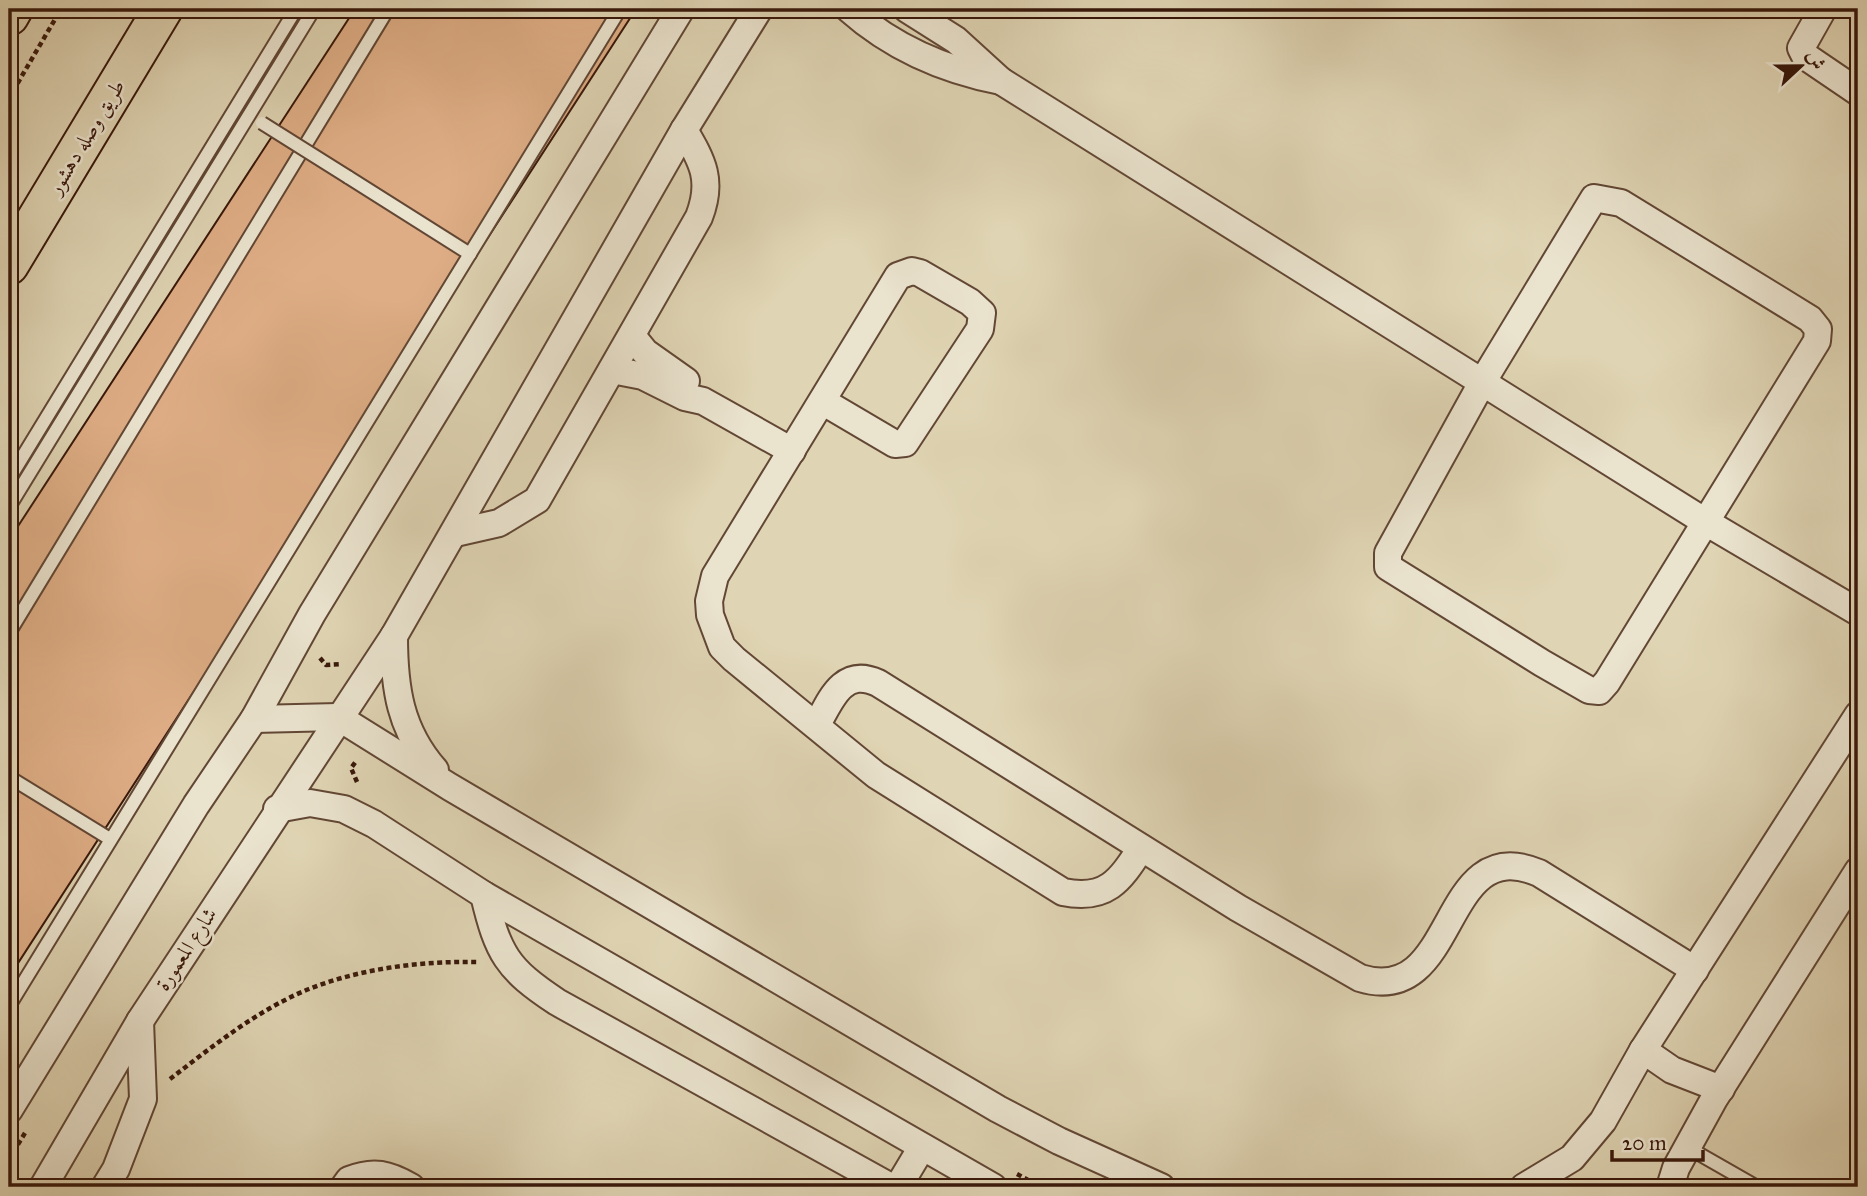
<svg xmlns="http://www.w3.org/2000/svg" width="1867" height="1196" viewBox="0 0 1867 1196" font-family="'IM FELL Great Primer',Amiri,serif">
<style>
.building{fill:#dead85;stroke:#39180b;stroke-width:2}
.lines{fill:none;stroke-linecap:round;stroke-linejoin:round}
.lane-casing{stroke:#624735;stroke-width:16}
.street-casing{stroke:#624735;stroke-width:30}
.primary-casing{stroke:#39180b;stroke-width:42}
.path{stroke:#39180b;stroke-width:4.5;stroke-dasharray:5 3.5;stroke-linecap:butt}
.lane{stroke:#eae3ce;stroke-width:12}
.street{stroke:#eae3ce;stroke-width:26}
.primary{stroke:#dfd4b3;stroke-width:38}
.lane-bridge-casing{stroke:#624735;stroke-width:16;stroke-linecap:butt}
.lane-bridge{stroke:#eae3ce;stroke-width:12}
.labels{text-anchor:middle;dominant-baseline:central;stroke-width:5;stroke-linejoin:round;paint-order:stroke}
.street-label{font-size:21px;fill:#39180b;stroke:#eae3ce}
</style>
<rect width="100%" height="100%" fill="#dfd4b3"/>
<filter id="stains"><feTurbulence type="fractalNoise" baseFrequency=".00286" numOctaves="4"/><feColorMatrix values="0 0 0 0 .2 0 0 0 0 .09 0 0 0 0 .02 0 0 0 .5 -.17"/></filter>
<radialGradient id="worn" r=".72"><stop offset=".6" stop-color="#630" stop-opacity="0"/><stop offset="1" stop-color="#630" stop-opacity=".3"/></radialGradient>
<polygon class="building" points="355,9 636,9 9,977 9,540"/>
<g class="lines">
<g class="lane-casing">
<g id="lane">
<polyline points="348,177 470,254"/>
<polyline points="9,479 296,9"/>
<polyline points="9,507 314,9"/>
<polyline points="9,633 388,9"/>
<polyline points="9,777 110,839"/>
<polyline points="9,1006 620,9"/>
<polyline points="1687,1147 1757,1187"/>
</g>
</g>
<g class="street-casing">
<g id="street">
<path d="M 849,9 C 893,48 944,70 1001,81"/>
<polyline points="907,9 956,40 1001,81 1704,521 1858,612"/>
<polyline points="1823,9 1801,48 1805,56 1858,92"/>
<polygon points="1594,198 1621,203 1810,319 1818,329 1817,341 1607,682 1599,691 1589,690 1542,663 1388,567 1388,553 1483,381"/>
<polyline points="632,336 645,352 686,381"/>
<polyline points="612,370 643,376 685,397 703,401 792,451"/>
<path d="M 822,401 L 895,444 L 905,443 L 980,329 L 982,313 L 970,302 L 920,273 L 912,271 L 898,276 L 715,576 L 709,601 L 710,615 L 722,647 L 734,659 L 876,775 L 1063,892 C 1106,901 1120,881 1141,848"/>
<path d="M 455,533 L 499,523 L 537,500 L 699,217 C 713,181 703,162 684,130"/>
<path d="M 394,636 C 394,688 400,730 435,770"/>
<polyline points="254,719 338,717 450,787 998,1109 1059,1141 1161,1187"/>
<path d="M 817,725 C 831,699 843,667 878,683 L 1238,908 L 1360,978 C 1460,1009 1438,830 1539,873 L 1695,970"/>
<polyline points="277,809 310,803 344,809 374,824 484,895 993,1187"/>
<path d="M 484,895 C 498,954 507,969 557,1002 L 891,1187"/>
<polyline points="1643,1050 1672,1070 1721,1089"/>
<polyline points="9,1110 196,805 254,719 312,614 681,9"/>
<polyline points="43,1187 140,1021 394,636 684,130 759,9"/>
<polyline points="105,1187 116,1169 143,1099 140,1021"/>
<path d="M 344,1187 L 349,1180 C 374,1170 388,1174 411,1187"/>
<polyline points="898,1187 922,1147"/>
<polyline points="1524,1187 1572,1158 1603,1121 1643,1050 1858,715"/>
<polyline points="1670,1187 1676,1168 1714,1099 1858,871"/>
</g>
</g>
<g class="primary-casing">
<g id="primary">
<polyline points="9,16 13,9"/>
<polyline points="9,265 163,9"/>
</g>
</g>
<g class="path">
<polyline points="709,17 714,9"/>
<polyline points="9,98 61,9"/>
<polyline points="320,658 326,665 342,664"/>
<polyline points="357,782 351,768 357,760"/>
<path d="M 170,1079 C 213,1046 259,1009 309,989 C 362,968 422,961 478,962"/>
<polyline points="9,1159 25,1133"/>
<polyline points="1017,1174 1041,1187"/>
</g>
<use href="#lane" class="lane"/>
<use href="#street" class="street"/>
<use href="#primary" class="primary"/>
<g class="lane-bridge-casing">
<polyline id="lane-bridge" points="262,123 348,177"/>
</g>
<use href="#lane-bridge" class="lane-bridge"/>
</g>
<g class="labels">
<g class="street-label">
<text transform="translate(86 137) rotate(-59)">طريق وصله دهشور</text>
<text transform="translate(186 949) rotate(-57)">شارع المعمورة</text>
</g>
</g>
<rect width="1867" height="1196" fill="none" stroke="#dfd4b3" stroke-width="35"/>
<rect x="10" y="10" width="1846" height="1175" fill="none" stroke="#39180b" stroke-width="3.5"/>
<rect x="18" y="18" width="1832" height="1161" fill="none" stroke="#39180b" stroke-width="2"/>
<g transform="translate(1801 66) rotate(68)" stroke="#eae3ce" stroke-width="5" paint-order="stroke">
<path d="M0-5L12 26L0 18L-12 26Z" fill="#39180b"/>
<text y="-10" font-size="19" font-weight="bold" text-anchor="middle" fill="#39180b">ش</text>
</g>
<path d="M1612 1150v10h91v-10" fill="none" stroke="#39180b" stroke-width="3.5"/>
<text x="1622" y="1150" font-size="21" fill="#39180b" stroke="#eae3ce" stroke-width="5" paint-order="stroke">20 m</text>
<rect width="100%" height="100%" filter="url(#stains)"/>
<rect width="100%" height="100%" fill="url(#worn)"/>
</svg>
